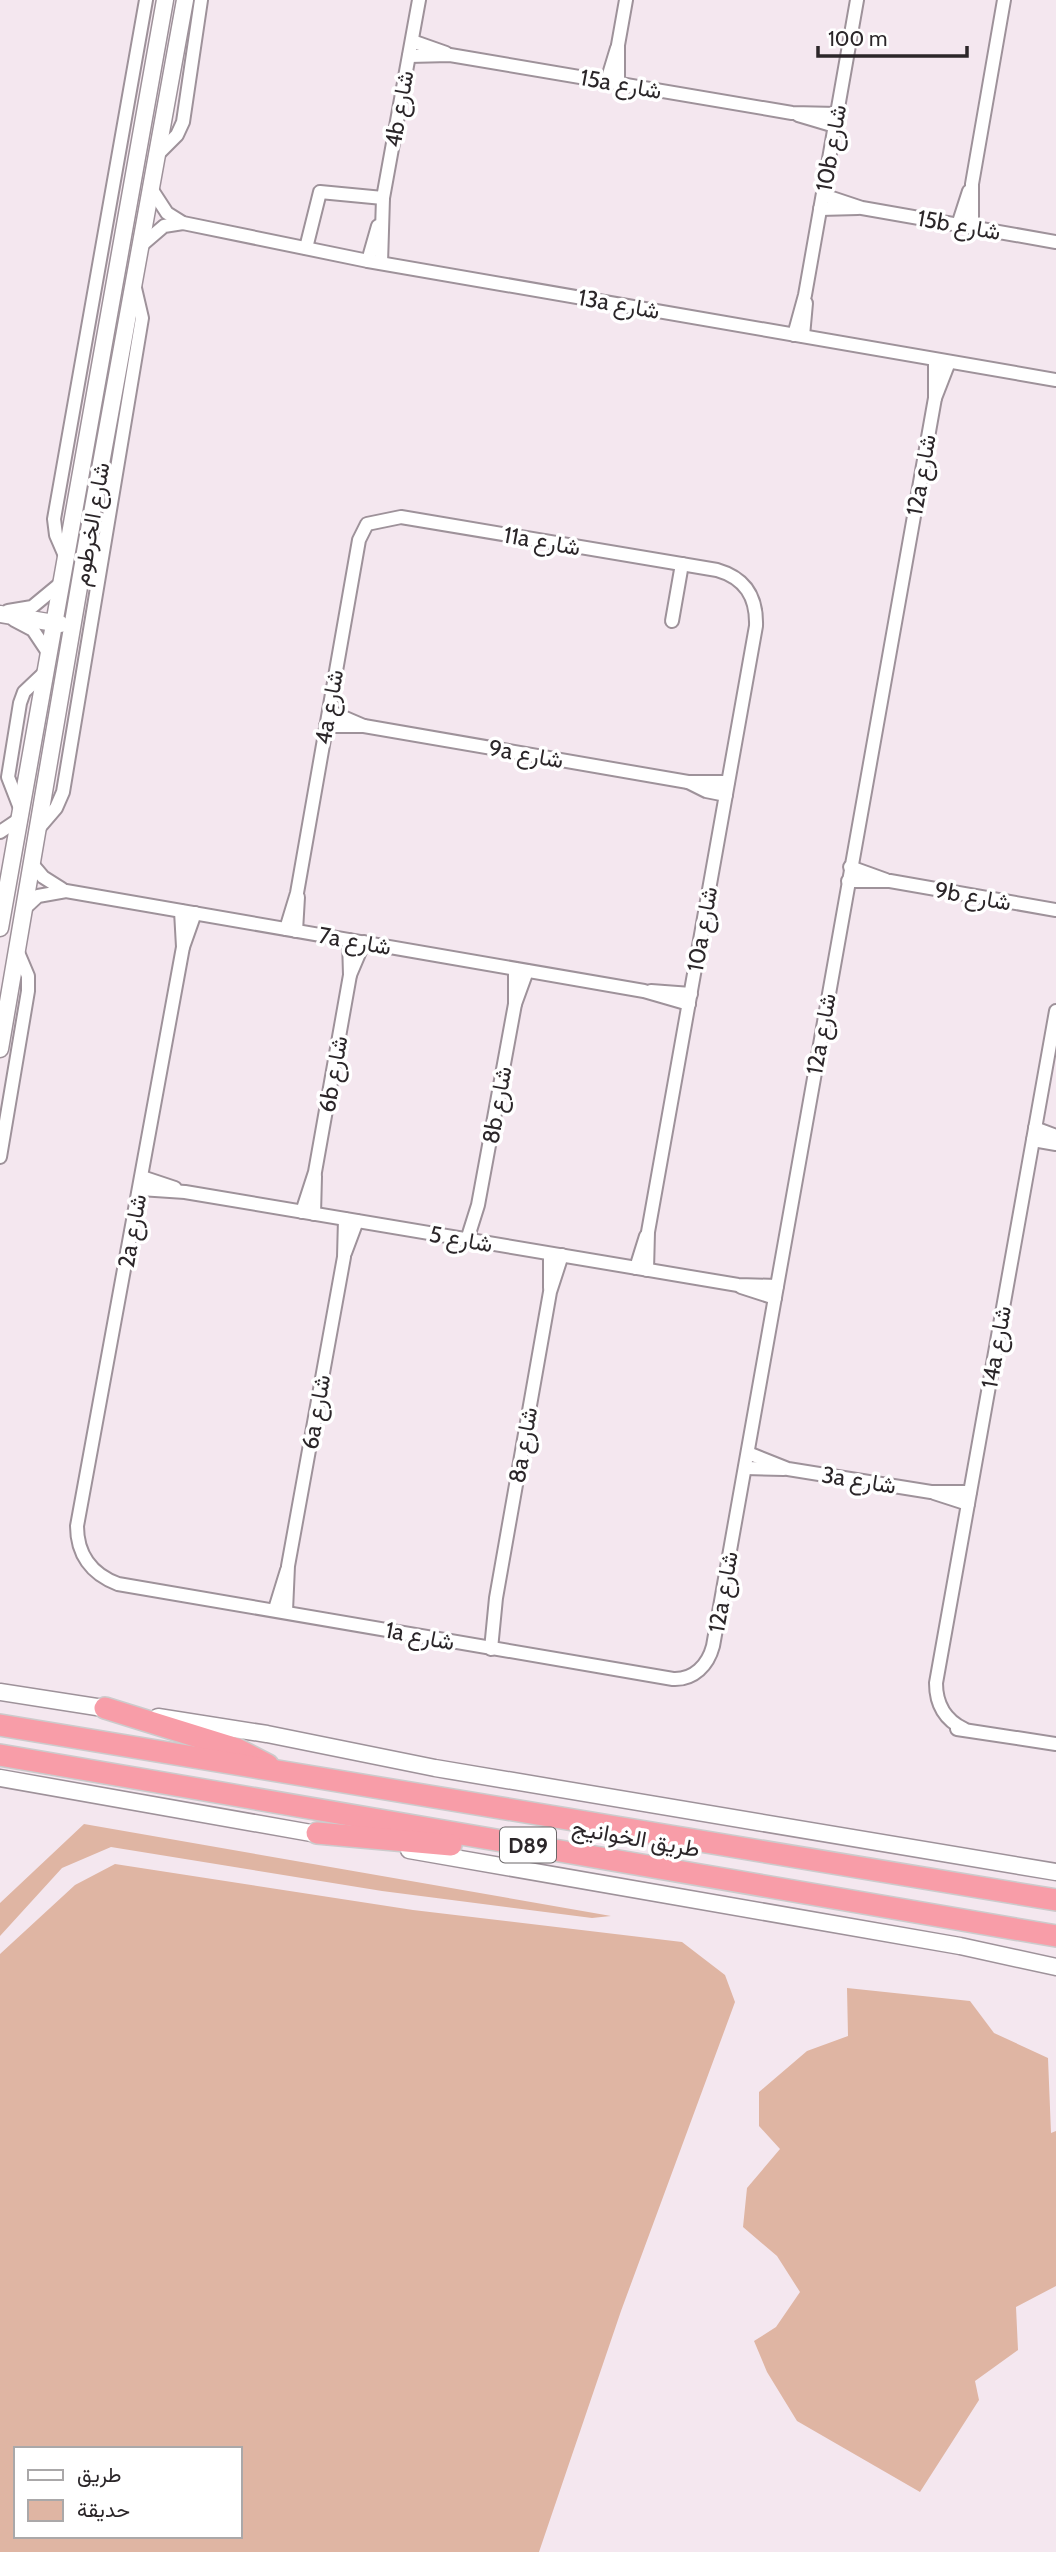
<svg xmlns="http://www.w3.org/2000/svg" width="1056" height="2552" viewBox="0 0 1056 2552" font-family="Cabin,Vazirmatn,sans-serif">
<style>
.green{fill:#dfb5a3;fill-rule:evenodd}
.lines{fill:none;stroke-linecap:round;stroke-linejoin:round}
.street-casing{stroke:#9e929a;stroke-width:16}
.secondary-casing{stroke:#9e929a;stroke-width:19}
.highway-casing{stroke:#cccbcc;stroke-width:24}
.street{stroke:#fff;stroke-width:12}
.secondary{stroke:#fff;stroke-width:16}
.highway{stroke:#f89da8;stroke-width:21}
.labels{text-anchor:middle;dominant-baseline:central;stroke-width:7;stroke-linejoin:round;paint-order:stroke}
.shield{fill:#fff;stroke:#6b6769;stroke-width:2}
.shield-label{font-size:21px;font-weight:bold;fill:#2b2629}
.street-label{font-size:23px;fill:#2b2629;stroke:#fff}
</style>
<rect width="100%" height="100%" fill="#f4e7ef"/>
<g class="green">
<polygon points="84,1824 611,1916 592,1918 382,1891 111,1847 62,1868 0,1936 0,1903"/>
<path d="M 115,1864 L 413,1910 L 682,1942 L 725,1975 L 735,2002 L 621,2311 L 539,2552 L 0,2552 L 0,1954 L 75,1885 ZM 16,2449 L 240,2449 L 240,2536 L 16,2536 Z"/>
<polygon points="847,1988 970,2001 994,2033 1048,2058 1051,2133 1056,2131 1056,2286 1016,2307 1018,2350 975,2381 979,2400 920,2492 797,2421 767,2372 754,2341 776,2327 800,2292 777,2256 743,2227 747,2188 780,2149 759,2126 759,2092 807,2051 848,2036"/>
</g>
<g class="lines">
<g class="street-casing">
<g id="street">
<polyline points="412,41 446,53"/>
<polyline points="409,56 450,55 792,113 837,114"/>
<polyline points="607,81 617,48"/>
<polyline points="618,83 618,45 626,0"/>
<polyline points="798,115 835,126"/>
<polyline points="157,155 177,135 183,122 201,0"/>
<polyline points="152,190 167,213 183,223 368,261 1056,380"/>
<polyline points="823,195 862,208 1056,242"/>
<polyline points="820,209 858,208"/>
<polyline points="958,225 969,191"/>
<polyline points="972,227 972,184 1004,0"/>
<polyline points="143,244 164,226 183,223"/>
<polyline points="306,248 320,192 383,198"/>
<polyline points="368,261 378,226"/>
<polyline points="381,263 383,198 419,0"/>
<polyline points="794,335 805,295 857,0"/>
<polyline points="803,336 806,303"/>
<polyline points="935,398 949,362"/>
<polyline points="66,558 56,535 54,519 146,0"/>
<polyline points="8,611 32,607 61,583"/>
<polyline points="14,620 33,630 47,651"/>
<polyline points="672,621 682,564"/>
<polyline points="329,711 364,726"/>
<polyline points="326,726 364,726 688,782 728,782"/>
<polyline points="688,782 706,791 726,795"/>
<polyline points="20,808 8,777 20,703 24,692 43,674"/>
<polyline points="38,829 56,808 63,792 142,318 135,288"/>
<polyline points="0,832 18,820"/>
<polyline points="32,864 43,877 62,889"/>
<polyline points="850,867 886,880"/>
<polyline points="848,881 890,881 1056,910"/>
<polyline points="24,909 38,896 66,891 644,991 689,1004"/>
<path d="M 181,911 L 183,947 L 77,1526 C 77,1554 91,1574 118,1584 L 673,1679 C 694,1680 708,1665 713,1646 L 935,398 L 935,360"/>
<path d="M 286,929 L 297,893 L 359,540 L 367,524 L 401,517 L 717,570 C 745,578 757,597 756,626 L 648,1232 L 647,1270"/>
<polyline points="296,931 298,897"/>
<polyline points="349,940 350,975"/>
<polyline points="183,947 195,913"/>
<polyline points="651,991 691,994"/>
<polyline points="515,1004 527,971"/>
<polyline points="1035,1128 1056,1136"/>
<polyline points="1033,1140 1056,1144"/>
<polyline points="0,1157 28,991 28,976 17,950"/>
<polyline points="142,1177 175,1188"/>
<polyline points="140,1189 185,1192 738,1285 777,1286"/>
<polyline points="302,1212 315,1172 350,975 364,942"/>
<polyline points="314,1214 315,1176"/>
<polyline points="467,1240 478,1205 506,1053 515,1004 515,969"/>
<polyline points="345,1253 357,1221"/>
<polyline points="636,1268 646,1236"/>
<polyline points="741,1287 775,1298"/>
<polyline points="550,1288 550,1254"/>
<polyline points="748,1453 788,1469 931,1492 970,1492"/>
<polyline points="745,1468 784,1469"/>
<polyline points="934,1493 968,1504"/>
<polyline points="275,1609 287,1570"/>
<polyline points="286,1611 288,1566 344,1257 345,1219"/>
<polyline points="491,1649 496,1598 550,1292 562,1255"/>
<polyline points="957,1729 1056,1744"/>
<path d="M 964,1729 C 945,1720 936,1704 936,1683 L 1056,1011"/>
</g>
</g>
<g class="secondary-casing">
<g id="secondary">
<polyline points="0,614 60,624"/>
<polyline points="0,928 165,0"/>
<polyline points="0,1049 85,552 185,0"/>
<polyline points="0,1692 116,1710"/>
<polyline points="158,1717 267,1734 435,1768 1056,1872"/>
<polyline points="0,1778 328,1836"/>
<polyline points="409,1850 960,1946 1056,1967"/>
</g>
</g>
<g class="highway-casing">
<g id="highway">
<polyline points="105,1708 237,1749 268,1765"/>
<polyline points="0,1725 1056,1900"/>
<polyline points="0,1755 1056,1936"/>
<polyline points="317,1833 451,1845"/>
</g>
</g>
<use href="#street" class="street"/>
<use href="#secondary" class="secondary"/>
<use href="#highway" class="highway"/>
</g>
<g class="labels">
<rect class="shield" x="500" y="1827.5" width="56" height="35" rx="5"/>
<g class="shield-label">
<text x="528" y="1845">D89</text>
</g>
<g class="street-label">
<text transform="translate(621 84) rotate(10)">15a شارع</text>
<text transform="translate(399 109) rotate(-80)">4b شارع</text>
<text transform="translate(831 148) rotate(-80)">10b شارع</text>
<text transform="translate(959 225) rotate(10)">15b شارع</text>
<text transform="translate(619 304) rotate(10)">13a شارع</text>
<text transform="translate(921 475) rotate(-80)">12a شارع</text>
<text transform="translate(91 524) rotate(-80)">شارع الخرطوم</text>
<text transform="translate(542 541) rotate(10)">11a شارع</text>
<text transform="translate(329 707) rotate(-80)">4a شارع</text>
<text transform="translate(526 754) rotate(10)">9a شارع</text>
<text transform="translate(973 896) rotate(10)">9b شارع</text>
<text transform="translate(702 929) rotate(-80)">10a شارع</text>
<text transform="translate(355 941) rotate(10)">7a شارع</text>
<text transform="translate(821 1034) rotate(-80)">12a شارع</text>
<text transform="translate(333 1074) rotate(-80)">6b شارع</text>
<text transform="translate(497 1105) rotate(-80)">8b شارع</text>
<text transform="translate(132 1231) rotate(-80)">2a شارع</text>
<text transform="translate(461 1239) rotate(10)">شارع 5</text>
<text transform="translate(996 1347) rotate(-80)">14a شارع</text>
<text transform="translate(316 1412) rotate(-80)">6a شارع</text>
<text transform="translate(523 1445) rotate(-80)">8a شارع</text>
<text transform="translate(859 1480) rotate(9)">3a شارع</text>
<text transform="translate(723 1592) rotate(-80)">12a شارع</text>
<text transform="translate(420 1636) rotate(11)">1a شارع</text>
<text transform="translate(636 1838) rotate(10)">طريق الخوانيج</text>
</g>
</g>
<rect x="14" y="2447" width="228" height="91" fill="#ffffff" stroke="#aaa8a9" stroke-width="2"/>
<rect x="28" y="2470" width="35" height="10" fill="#ffffff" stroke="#aaa8a9" stroke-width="2"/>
<text x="77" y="2482" font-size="21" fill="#2b2629">طريق</text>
<rect x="28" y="2500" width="35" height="21" fill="#dfb5a3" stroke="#aaa8a9" stroke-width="2"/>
<text x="77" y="2517" font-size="21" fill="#2b2629">حديقة</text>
<path d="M818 46v10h149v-10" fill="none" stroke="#2b2629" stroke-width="3.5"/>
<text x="828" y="46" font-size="21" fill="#2b2629" stroke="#ffffff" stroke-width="5" paint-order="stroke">100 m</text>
</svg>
